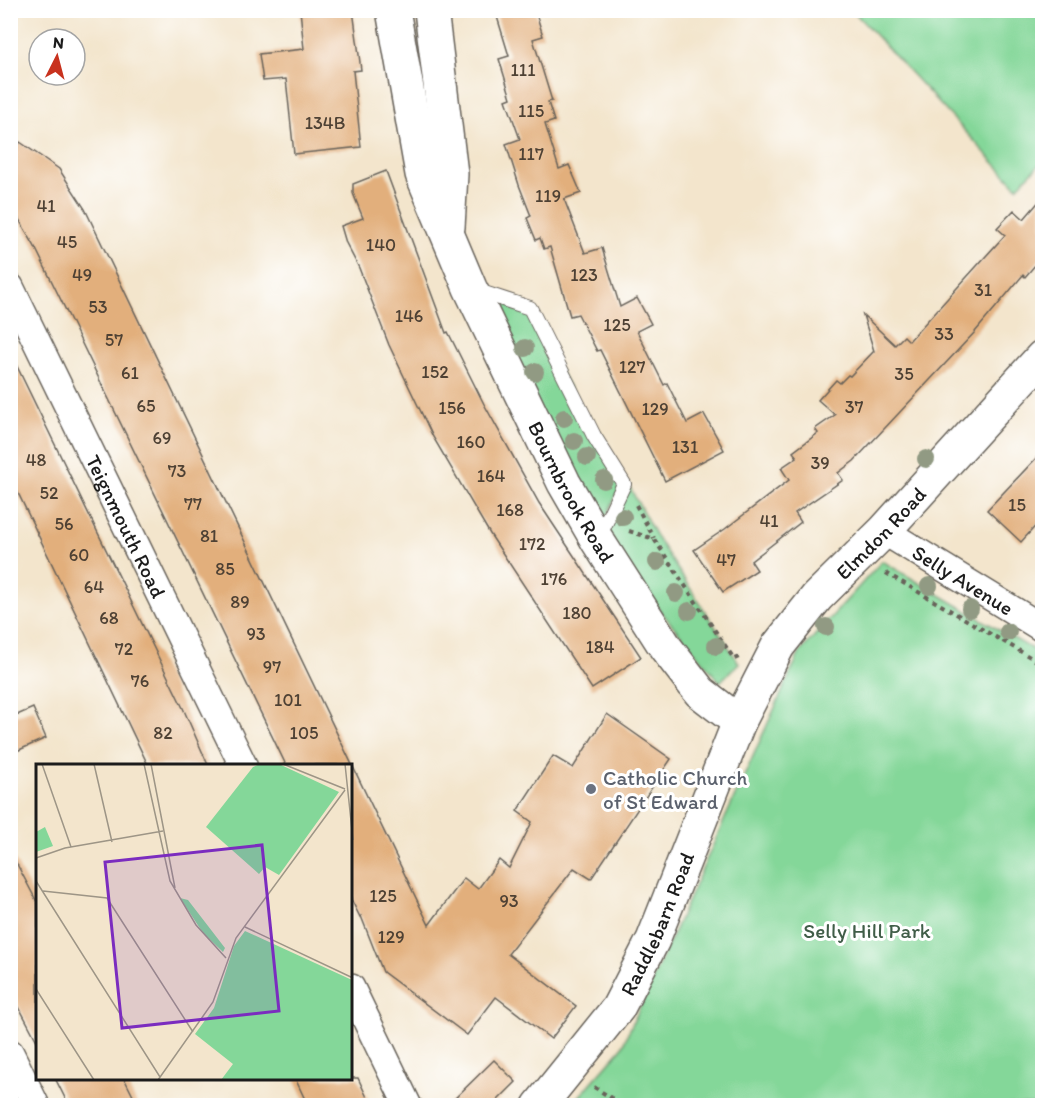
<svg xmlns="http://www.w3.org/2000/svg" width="1053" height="1116" viewBox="0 0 1053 1116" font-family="Itim,sans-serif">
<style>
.green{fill:#84d799;stroke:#507a5a;stroke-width:1.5}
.building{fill:#e2af7c}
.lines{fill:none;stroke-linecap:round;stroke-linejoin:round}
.service-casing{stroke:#67625a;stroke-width:16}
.minor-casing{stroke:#67625a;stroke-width:30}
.tertiary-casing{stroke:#67625a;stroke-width:36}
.path{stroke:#67625a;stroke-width:4;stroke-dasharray:4.5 4.5;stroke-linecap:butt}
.service{stroke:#fff;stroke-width:14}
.minor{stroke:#fff;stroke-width:27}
.tertiary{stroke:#fff;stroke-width:33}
.tree{fill:#919a83}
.worship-dot{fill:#6b7280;stroke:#fff;stroke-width:2}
.labels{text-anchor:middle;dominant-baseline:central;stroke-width:6;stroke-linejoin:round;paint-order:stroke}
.number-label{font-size:18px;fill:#4e4134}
.street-label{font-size:21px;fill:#1c1c1c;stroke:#fff}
.worship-label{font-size:21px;fill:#5b616d;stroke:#fff;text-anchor:start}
.park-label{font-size:21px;fill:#405d48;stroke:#fff}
.inset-road{fill:none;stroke:#9d9586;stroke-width:1.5}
.view{fill:#7b2cbf;fill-opacity:0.15;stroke:#7b2cbf;stroke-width:3}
.inset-edge{fill:none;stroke:#1c1c1c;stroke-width:3}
</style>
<rect width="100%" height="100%" fill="#fff"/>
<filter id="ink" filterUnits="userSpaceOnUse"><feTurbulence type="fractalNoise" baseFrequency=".0167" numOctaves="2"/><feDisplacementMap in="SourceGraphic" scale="12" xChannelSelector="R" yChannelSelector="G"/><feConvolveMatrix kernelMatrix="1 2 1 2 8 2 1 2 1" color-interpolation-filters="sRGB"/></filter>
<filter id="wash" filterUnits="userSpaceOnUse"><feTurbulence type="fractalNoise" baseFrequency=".008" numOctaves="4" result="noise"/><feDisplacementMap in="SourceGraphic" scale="24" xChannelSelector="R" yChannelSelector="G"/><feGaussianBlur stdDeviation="1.35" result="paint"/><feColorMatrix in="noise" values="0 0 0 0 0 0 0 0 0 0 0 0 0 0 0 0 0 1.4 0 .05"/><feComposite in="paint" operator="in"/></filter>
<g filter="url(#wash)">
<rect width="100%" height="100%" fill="#f3e5cc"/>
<g class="green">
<polygon points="853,11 1042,11 1042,162 1017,187"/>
<polygon points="474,292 528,310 621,485 597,536"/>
<polygon points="628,484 657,538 739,663 720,682 601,540"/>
<polygon points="882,561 1042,655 1042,1105 571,1106 621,1049 800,652"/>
</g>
<g id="blocks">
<g class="building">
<polygon points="300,10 353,10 361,70 353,71 361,147 294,154 286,79 263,81 259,54 304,49"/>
<polygon points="495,10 535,10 543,36 533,39 552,101 548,102 554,121 545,124 559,169 569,165 581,193 564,199 585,253 602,248 620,307 637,298 651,324 637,331 664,385 667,383 687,423 704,414 724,450 665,481 600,350 597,351 578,314 570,316 550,247 544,249 540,238 536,240 527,218 531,216 519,185 506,144 520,139 506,100 511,98 499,59 509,56"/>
<polygon points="20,142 59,169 85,209 429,925 464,878 478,889 499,860 509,868 532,822 517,811 553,756 573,768 607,714 671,759 591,879 574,868 508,954 576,1006 551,1039 496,997 467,1035 383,972 361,916 360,917 351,899 351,765 286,765 58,294 34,245 10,204 10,157"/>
<polygon points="386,171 446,333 448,332 484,404 539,503 641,657 592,689 490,534 433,437 389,345 359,268 346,243 341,226 363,218 353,193 353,184"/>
<polygon points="1042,198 1042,257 1025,277 1023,275 975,332 854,461 838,473 843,480 795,513 801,522 751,561 757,570 723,592 694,550 725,529 789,480 781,468 797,457 793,452 818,433 815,429 835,415 818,400 836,380 840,383 848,375 850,376 874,351 863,315 895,345 904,336 909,341 1005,235 997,228 1014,210 1024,219"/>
<polygon points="10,352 183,708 208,765 148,765 10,476"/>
<polygon points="1042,452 1042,519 1021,542 987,510"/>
<polygon points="33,708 46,738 10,754 10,718"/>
<polygon points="10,851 38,904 38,1043 10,990"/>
<polygon points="494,1060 516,1082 492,1106 447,1106"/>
<polygon points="55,1078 124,1078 138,1106 69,1106"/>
<polygon points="295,1078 358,1078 371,1106 308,1106"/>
</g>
</g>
</g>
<g filter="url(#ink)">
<use href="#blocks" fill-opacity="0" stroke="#67625a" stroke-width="1.5"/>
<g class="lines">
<g class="service-casing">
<polyline id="service" points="475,290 530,308 594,436 624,484 599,537"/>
</g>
<g class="minor-casing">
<g id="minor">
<path id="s1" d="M 10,287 L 243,765"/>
<path id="s2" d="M 884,531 L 1042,628"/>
<polyline points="351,988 408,1106"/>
<polyline points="10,1053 36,1106"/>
</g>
</g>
<g class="tertiary-casing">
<g id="tertiary">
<path id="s3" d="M 393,10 L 422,174 L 470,288 L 564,483 L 597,540 L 666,648 L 700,692 L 739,722"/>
<polyline points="431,10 451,174 448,227"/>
<path id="s4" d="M 539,1106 L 618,1008 L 653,940 L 739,722 L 778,646 L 817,597 L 884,531 L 1042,357"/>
</g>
</g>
<g class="path">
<polyline points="636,505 654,538"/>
<polyline points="629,531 654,539 734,659 739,657"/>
<polyline points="886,573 1042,664"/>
<polyline points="594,1087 624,1106"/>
</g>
<use href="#service" class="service"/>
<use href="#minor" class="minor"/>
<use href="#tertiary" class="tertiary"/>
</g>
<g class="tree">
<circle cx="525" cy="348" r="9"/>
<circle cx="535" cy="372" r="9"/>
<circle cx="564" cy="418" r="9"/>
<circle cx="574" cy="441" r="9"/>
<circle cx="587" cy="457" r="9"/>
<circle cx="926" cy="459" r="9"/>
<circle cx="604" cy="480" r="9"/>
<circle cx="623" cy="517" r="9"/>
<circle cx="657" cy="562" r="9"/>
<circle cx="929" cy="586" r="9"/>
<circle cx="676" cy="593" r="9"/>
<circle cx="970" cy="609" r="9"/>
<circle cx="689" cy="611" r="9"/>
<circle cx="826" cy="627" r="9"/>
<circle cx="1008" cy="632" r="9"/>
<circle cx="716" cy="646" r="9"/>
</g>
</g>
<circle class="worship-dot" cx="591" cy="789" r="6"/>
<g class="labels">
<g class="number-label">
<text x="523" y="70">111</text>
<text x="531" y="111">115</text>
<text x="325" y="123">134B</text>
<text x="531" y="154">117</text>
<text x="548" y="196">119</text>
<text x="46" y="206">41</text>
<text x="67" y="242">45</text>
<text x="381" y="245">140</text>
<text x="82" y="275">49</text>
<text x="584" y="275">123</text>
<text x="983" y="290">31</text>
<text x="98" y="307">53</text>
<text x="409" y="316">146</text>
<text x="617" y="325">125</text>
<text x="944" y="334">33</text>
<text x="114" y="340">57</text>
<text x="632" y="367">127</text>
<text x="435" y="372">152</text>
<text x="130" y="373">61</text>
<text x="904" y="374">35</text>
<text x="146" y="406">65</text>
<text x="854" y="407">37</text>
<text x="452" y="408">156</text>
<text x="655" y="409">129</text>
<text x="162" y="438">69</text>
<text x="471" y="442">160</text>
<text x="685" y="447">131</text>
<text x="36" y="460">48</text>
<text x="820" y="463">39</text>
<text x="177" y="471">73</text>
<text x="491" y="476">164</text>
<text x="49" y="493">52</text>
<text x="193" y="504">77</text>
<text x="1017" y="505">15</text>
<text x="510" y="510">168</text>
<text x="769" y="521">41</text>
<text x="64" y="524">56</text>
<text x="209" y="536">81</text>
<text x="532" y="544">172</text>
<text x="79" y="555">60</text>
<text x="726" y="560">47</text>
<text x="225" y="569">85</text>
<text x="554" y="579">176</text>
<text x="94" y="587">64</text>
<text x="240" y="602">89</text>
<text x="577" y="613">180</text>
<text x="109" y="618">68</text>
<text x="256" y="634">93</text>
<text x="600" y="647">184</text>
<text x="124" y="649">72</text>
<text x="272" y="667">97</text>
<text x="140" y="681">76</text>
<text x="288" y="700">101</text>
<text x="163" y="733">82</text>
<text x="304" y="733">105</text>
<text x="383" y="896">125</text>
<text x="509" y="901">93</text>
<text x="391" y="937">129</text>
</g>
<g class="street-label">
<text stroke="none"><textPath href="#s3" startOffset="518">Bournbrook Road</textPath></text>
<text stroke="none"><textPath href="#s1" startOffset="266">Teignmouth Road</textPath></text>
<text stroke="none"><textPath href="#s4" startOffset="675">Elmdon Road</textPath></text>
<text stroke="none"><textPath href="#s2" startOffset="93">Selly Avenue</textPath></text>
<text stroke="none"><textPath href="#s4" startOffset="219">Raddlebarn Road</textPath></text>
</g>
<g class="worship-label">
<text x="603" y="777">Catholic Church<tspan x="603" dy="24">of St Edward</tspan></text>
</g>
<g class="park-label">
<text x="867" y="930">Selly Hill Park</text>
</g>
</g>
<g transform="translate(36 764)">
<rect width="316" height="316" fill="#f3e5cc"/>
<path d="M 224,0 L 243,0 L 303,28 L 243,111 L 229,103 L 223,110 L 170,63 L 217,3 ZM 9,63 L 17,82 L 0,88 L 0,68 ZM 144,134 L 152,136 L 189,184 L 187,188 L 167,169 ZM 209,167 L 316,216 L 316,316 L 185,316 L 197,300 L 159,270 L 178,244 L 198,182 Z" fill="#84d799"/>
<path class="inset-road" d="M 6,0 L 35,83M 58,0 L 76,78M 108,0 L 134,117 L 160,161 L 190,194M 115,0 L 139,124M 247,0 L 309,25M 309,0 L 317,76M 0,94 L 29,84 L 127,67M 0,117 L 124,313M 7,127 L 71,134 L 157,268M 209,163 L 317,214M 0,225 L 58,316M 122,316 L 177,238 L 200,174 L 309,26"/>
<path class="view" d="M 226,81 L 243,247 L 86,264 L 69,98 Z"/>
<rect width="316" height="316" class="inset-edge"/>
</g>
<rect width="1053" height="1116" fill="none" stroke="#fff" stroke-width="36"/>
<g transform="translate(57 57) rotate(6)"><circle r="28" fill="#ffffff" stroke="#a4a4a4" stroke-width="1.5"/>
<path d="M0-4.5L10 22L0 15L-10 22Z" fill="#c8321e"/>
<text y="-9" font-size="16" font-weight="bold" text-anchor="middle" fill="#1c1c1c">N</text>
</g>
</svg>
